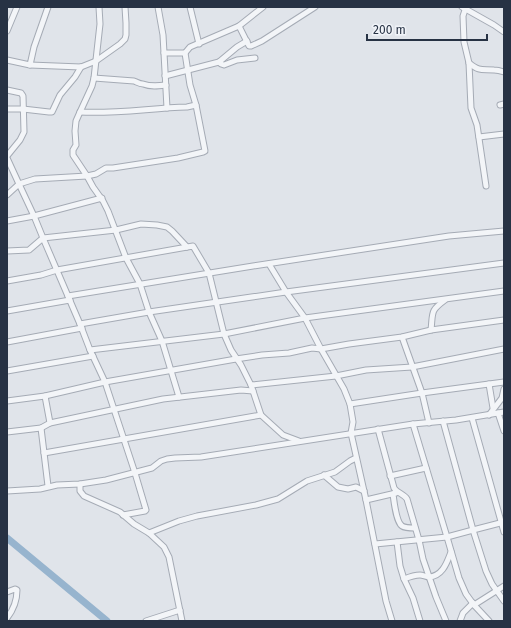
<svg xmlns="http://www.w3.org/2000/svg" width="511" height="628" viewBox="0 0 511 628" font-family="'Fira Sans',sans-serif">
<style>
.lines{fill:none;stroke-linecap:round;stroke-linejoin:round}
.river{stroke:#97b4ce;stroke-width:7}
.minor-casing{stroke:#a5abb5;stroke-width:7}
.minor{stroke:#f3f5f8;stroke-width:5}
</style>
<rect width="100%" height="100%" fill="#e0e4ea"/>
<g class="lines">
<polyline class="river" points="7,538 107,621"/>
<g class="minor-casing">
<g id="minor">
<polyline points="99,7 100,24 94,78 92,86 80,112 76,121 75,131 76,145 73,150 73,155 87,176 93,187 103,201 108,211 126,258 140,284 149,312 162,341 179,397"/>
<polyline points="190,7 199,44"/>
<polyline points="462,7 494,25 504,32"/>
<polyline points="466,7 463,16 464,42 469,63 471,108 477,125 486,186"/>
<polyline points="239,26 249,46 251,46 262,41 315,7"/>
<polyline points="7,31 17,7"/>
<polyline points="164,53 167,108"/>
<polyline points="185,53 190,47 239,26 263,7"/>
<polyline points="7,60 30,65 34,47 48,7"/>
<polyline points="219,62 221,64 224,65 237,60 255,58"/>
<path d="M 469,63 C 480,72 482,69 494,70 C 497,70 501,71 504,72"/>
<polyline points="30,65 81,67 96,61 120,44 125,39 126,35 126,23 125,7"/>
<polyline points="165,76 219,62 237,47 247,41"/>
<path d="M 94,78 L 134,81 C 137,82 139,84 143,84 C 151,87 158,86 166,85"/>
<polyline points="7,90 21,93 23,96 24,132 20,140 7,156"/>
<polyline points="500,105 504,104"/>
<polyline points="7,109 23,109 49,112 52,112 60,95 75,77 81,67"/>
<path d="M 80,112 C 116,114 151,108 187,107 L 196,105"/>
<polyline points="479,137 504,134"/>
<polyline points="7,158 19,184 34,216 43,238 80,324 90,350 105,382 135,473 146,510 145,511 123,515"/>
<polyline points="7,195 19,184 35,179 87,176 96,174 106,168 113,168 178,158 203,152 205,151 196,105 190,85 185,53 164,53 163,35 158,7"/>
<polyline points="7,221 34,216 102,198"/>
<polyline points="7,251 29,250 43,238 116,230 141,224 157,225 167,227 172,231 187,247"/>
<polyline points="269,264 286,292 305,318 321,349 344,389 350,404 353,422 351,433 366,500 386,601 392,621"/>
<polyline points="7,281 41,275 57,270 193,246 209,273 224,334 231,350 241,365 251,385 261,415 283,435 299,441"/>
<polyline points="68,296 253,266 449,236 504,231"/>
<polyline points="7,311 70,300"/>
<polyline points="80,324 149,312 286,292 504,263"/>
<path d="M 431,330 C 433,312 430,311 445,300"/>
<polyline points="402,337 422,393 429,423"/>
<polyline points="7,342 82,328"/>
<polyline points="90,350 224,334 305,318 504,291"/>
<polyline points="7,371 93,356"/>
<polyline points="489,384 493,408"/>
<polyline points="251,385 336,376 366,370 412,367 504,349"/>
<polyline points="45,396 50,423"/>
<polyline points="7,401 45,396 105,382 236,359 262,355 289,353 312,348 321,349 349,344 402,337 431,330 504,320"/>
<polyline points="350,404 422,393 504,382"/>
<polyline points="498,413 504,431"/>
<polyline points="489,415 502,398 504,389"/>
<polyline points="472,418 504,532"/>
<polyline points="443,421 473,530 486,571 492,584 504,601"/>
<polyline points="413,424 447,537 459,578 466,594 474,605 489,621"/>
<polyline points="41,428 48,486"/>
<path d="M 378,429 L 394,488 C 397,493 404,494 407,499 L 419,540 L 423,559 L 436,597 L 446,621"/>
<polyline points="7,432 41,428 50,423 163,399 241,390 253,391"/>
<polyline points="44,453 261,415"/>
<polyline points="324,475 338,487 348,489 356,487 364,491"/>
<polyline points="390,476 426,468"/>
<polyline points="80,484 80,491 84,496 120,512 134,524 149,533 164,547 169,557 182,621"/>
<polyline points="7,491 40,489 57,485 80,484 106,480 152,468 161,461 167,459 175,458 201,457 413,424 456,420 504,412"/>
<path d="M 393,494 C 394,501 396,522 402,526 C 405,528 411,528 415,528"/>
<polyline points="366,500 396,493"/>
<polyline points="149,533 179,521 197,516 256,505 278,499 307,481 335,472 350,461 356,458"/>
<polyline points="397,542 400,566 404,579 413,598 420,621"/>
<polyline points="375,544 447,537 473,530 504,522"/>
<path d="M 404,579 C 409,577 415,575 420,575 C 423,575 426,577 429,577 C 443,576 447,562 451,552"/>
<path d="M 7,592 L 15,589 L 17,590 C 17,601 14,609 7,618"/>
<polyline points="474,605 504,586"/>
<polyline points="146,621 180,610"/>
<polyline points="460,621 463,613 473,603"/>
</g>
</g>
<use href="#minor" class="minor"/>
</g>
<rect width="511" height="628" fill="none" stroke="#273244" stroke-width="16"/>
<path d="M367 34v6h120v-6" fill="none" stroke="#273244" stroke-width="2"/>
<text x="373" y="34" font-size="12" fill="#273244" stroke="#f0f3f8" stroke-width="3" paint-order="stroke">200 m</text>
</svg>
